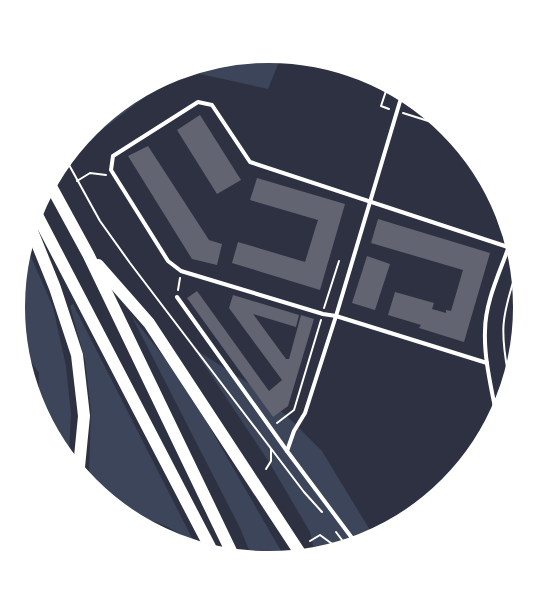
<svg xmlns="http://www.w3.org/2000/svg" width="538" height="614" viewBox="0 0 538 614" font-family="'Archivo Narrow',sans-serif">
<style>
.green{fill:#3c4559}
.building{fill:#626471}
.lines{fill:none;stroke-linecap:round;stroke-linejoin:round}
.path{stroke:#fff;stroke-width:2}
.minor{stroke:#fff;stroke-width:4}
.motorway{stroke:#fff;stroke-width:12}
.rim{fill:none;stroke:#fff;stroke-width:2}
</style>
<rect width="100%" height="100%" fill="#2d3142"/>
<g class="green">
<polygon points="269,55 281,57 268,89 186,71"/>
<polygon points="175,74 86,142 84,139 91,129"/>
<polygon points="28,250 53,307 66,366 71,414 69,453 38,406 39,373 27,356 17,307"/>
<path d="M 73,304 L 195,544 C 188,543 185,538 179,534 C 170,527 154,520 143,520 L 91,485 L 87,479 L 89,472 L 91,411 L 85,360 L 70,306 Z"/>
<polygon points="131,315 184,383 284,556 269,559 251,555 240,528"/>
<polygon points="193,348 248,383 289,418 322,451 373,535 365,540 314,550 310,532 269,462"/>
</g>
<g class="building">
<polygon points="200,115 241,180 217,194 177,130"/>
<polygon points="148,146 209,240 222,244 217,265 192,259 128,156"/>
<polygon points="257,178 345,204 320,290 232,263 238,242 305,262 316,226 318,220 250,200"/>
<polygon points="378,219 490,253 464,342 419,328 421,325 388,315 395,292 434,303 432,309 446,313 446,310 451,311 463,270 371,243"/>
<polygon points="367,256 390,264 375,310 352,303"/>
<polygon points="197,291 269,391 282,380 229,308 233,295 299,315 296,327 253,314 286,359 289,359 301,315 314,319 288,406 273,417 187,298"/>
</g>
<g class="lines">
<g class="path">
<polyline points="387,88 381,106 389,109"/>
<polyline points="403,113 441,125"/>
<polyline points="68,163 100,221 130,263 304,492 322,512"/>
<polyline points="77,181 90,173 106,175"/>
<polyline points="178,290 180,278"/>
<polyline points="324,308 339,261"/>
<path d="M 508,373 C 500,330 502,317 515,276"/>
<polyline points="277,423 294,410 321,320"/>
<polyline points="266,469 271,461 271,449"/>
<polyline points="336,532 345,544"/>
<polyline points="310,541 320,535 335,546"/>
</g>
<g class="minor">
<polyline points="177,297 287,451 355,542"/>
<polyline points="487,363 336,316 323,314 181,271 168,261 111,170 113,156 198,102 212,105 250,162 508,247"/>
<path d="M 496,413 C 491,386 484,358 485,331 C 485,302 500,272 509,246"/>
<polyline points="287,451 294,431 305,413 336,316 401,98"/>
</g>
<g class="motorway">
<polyline points="52,188 88,254 231,551"/>
<polyline points="36,213 210,547"/>
<polyline points="32,231 55,288 77,355 84,416 79,467"/>
<polyline points="98,265 149,323 300,553"/>
<polyline points="168,537 174,540"/>
</g>
</g>
<path d="M0 0H538V614H0ZM24 307a245 245 0 1 1 490 0a245 245 0 1 1-490 0Z" fill="#fff" fill-rule="evenodd"/>
<path class="rim" d="M24 307a245 245 0 1 1 490 0a245 245 0 1 1-490 0Z"/>
</svg>
